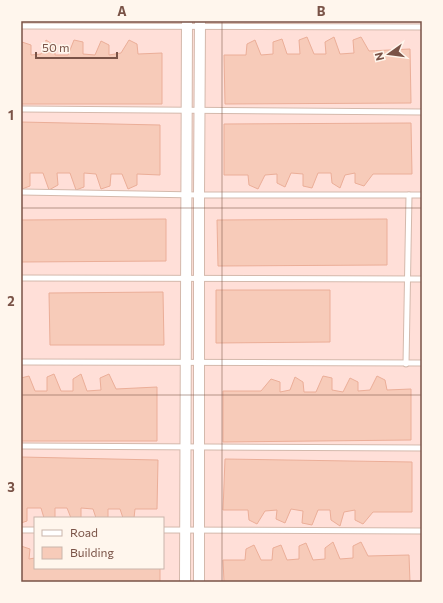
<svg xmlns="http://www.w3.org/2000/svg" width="443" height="603" viewBox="0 0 443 603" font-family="Commissioner,sans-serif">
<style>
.commercial{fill:#ffdfd8;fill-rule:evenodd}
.building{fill:#f7cbb9;stroke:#ebae98}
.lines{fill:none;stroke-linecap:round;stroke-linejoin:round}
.service-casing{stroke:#d4b9ac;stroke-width:7}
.minor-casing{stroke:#d4b9ac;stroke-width:12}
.service{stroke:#fff;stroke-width:5}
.minor{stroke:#fff;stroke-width:10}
.grid{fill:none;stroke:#7a5347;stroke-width:1;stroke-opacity:0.55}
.neatline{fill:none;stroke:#7a5347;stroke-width:1.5}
.grid-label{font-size:13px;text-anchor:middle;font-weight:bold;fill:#7a5347}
</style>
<rect width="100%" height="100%" fill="#fef1e4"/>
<path class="commercial" d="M 21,21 L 422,21 L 422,582 L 21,582 ZM 35,518 L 163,518 L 163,568 L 35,568 Z"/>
<g class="building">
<polygon points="307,37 314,54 326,54 325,42 334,37 340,54 354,53 353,40 361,37 369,51 410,49 411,103 225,104 224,55 246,55 247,44 255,40 261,55 273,54 273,42 282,39 287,54 300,54 299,40"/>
<polygon points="46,40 55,46 55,55 68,55 74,40 83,42 83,54 95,55 101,41 109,45 109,55 121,53 129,40 137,44 138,54 162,53 162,104 21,104 21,44 22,42 31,45 31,55 41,54"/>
<polygon points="21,122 160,125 160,175 137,174 137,185 128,189 122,174 111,174 110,186 101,189 96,174 84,173 84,187 76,190 70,173 57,173 58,185 49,190 43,173 30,173 30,186 22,189"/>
<polygon points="411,123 412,174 373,174 364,186 355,183 355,173 345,175 340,188 332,183 331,173 318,173 312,188 303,186 303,174 291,173 285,187 277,183 277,174 265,175 258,189 249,185 248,175 224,175 224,124"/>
<polygon points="166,219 166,261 21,262 21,220"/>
<polygon points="387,219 387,265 218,266 217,220"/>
<polygon points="216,290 330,290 330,342 216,343"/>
<polygon points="163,292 164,345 50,345 49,293"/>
<polygon points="54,374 61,391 73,391 73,379 81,374 87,391 101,390 100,378 109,374 116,389 157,387 157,441 21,441 21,378 29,376 35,391 47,391 47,377"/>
<polygon points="323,376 332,378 332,390 343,392 350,378 358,382 358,391 370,390 377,376 385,380 387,390 411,389 411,440 223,442 223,391 261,391 271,379 280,382 280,392 290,390 295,377 303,382 304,392 316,392"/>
<polygon points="21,457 158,460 157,509 135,509 134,518 123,518 120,509 108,509 108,518 96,518 93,509 81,508 81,518 71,518 67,508 55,508 55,518 44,518 41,508 27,508 27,521 21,523"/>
<polygon points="225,459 412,462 412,512 373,512 363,524 355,520 355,510 344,512 340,526 331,520 330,510 318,510 312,525 302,523 303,511 291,509 285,523 276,519 277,510 265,511 257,524 249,520 248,510 223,510"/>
<polygon points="333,542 340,559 353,558 353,546 361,542 368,556 409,555 410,582 224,582 223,560 245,560 246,549 254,545 261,560 272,560 273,548 281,545 287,560 299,559 299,546 306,543 313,560 325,559 325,548"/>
<polygon points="21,546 30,549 29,559 35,558 35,568 160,568 160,582 21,582"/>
</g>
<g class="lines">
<g class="service-casing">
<g id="service">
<polyline points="21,26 422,27"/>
<polyline points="21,109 422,112"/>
<polyline points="21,192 199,195 422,195"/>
<polyline points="21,278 422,279"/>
<polyline points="21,362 422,363"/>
<polyline points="406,364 409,195"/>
<polyline points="21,446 422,448"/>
<polyline points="21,530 35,530"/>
<polyline points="163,530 422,531"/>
</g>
</g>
<g class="minor-casing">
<g id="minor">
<polyline points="185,582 187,21"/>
<polyline points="199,582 199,195 200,21"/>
</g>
</g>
<use href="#service" class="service"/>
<use href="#minor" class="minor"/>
</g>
<path class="grid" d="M 222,21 L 222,582M 21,208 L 422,208M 21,395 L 422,395"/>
<rect width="443" height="603" fill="none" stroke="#fff6ed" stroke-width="44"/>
<rect x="34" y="517" width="130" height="52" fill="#fff6ed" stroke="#cab5ab"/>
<rect x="42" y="530" width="20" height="6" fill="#ffffff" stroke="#cab5ab"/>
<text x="70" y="537" font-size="12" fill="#7a5347">Road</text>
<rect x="42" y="547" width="20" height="12" fill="#f7cbb9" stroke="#cab5ab"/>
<text x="70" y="557" font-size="12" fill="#7a5347">Building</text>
<g transform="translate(389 54) rotate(256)" stroke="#fff6ed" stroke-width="3" paint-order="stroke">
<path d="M0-3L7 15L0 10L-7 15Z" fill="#7a5347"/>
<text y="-6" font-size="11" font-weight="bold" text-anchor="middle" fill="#7a5347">N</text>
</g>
<path d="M36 52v6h81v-6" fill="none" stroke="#7a5347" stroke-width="2"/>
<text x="42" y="52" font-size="12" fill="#7a5347" stroke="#fff6ed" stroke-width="3" paint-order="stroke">50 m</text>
<rect x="22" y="22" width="399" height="559" class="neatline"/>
<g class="grid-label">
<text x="122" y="16">A</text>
<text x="321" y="16">B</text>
<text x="11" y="120">1</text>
<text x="11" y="306">2</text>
<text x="11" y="492">3</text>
</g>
</svg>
